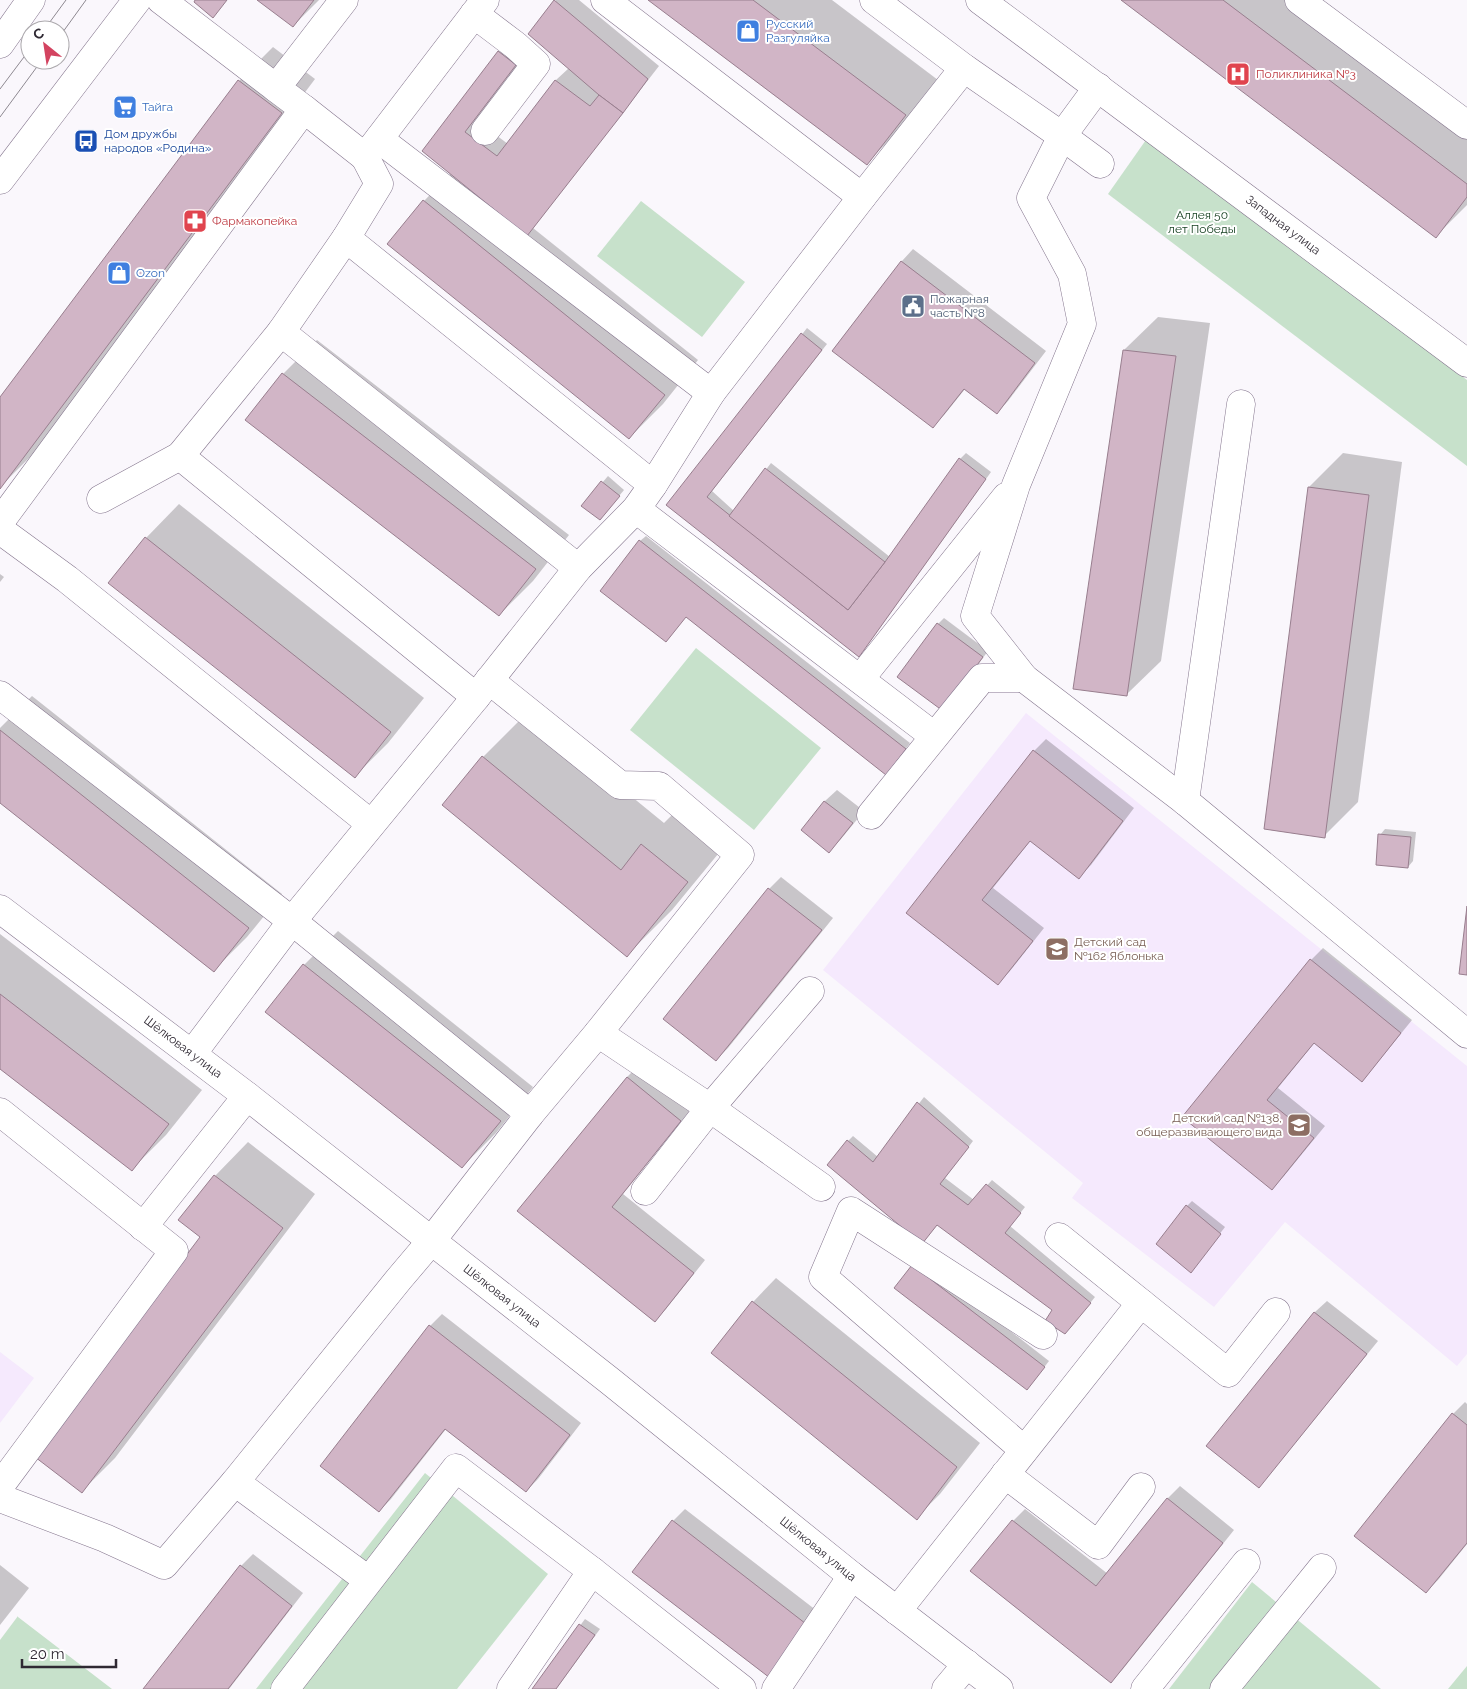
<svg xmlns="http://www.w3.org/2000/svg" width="1467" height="1689" viewBox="0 0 1467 1689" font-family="Raleway,sans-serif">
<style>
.built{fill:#f5e9fd}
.green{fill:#c7e1cb}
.shadow{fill:#0003}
.building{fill:#d1b5c6;stroke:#987e8e}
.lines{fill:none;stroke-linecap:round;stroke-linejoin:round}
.minor-casing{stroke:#84758d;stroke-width:29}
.highway-casing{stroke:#84758d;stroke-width:29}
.minor{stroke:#fff;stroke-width:28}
.highway{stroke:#fff;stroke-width:28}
.tram{stroke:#8e8991;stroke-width:1}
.labels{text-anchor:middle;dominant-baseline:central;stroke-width:4;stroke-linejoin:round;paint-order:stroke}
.shop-label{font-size:12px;fill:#366cbe;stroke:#fff;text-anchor:start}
.health-label{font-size:12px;fill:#be3a42;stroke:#fff;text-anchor:start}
.transit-label{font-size:12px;fill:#164399;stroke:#fff;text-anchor:start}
.park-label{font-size:12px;fill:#164021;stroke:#fff}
.street-label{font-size:12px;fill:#2f2933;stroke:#fff}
.service-label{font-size:12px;fill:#4e5e75;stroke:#fff;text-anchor:start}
.education-label{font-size:12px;fill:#785e54;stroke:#fff;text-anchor:start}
</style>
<rect width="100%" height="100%" fill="#faf7fc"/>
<g class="built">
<polygon points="1026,713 1467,1066 1467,1354 1457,1366 1285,1222 1214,1307 1072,1198 1083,1183 823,970"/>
<polygon points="0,1352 34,1378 0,1423"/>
</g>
<g class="green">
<polygon points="1148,137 1467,380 1467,466 1108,194"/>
<polygon points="641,201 745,282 702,337 597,256"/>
<polygon points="696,648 821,748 754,830 630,730"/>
<polygon points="425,1473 548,1574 457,1689 256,1689"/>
<polygon points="1252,1582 1381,1689 1169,1689"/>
<polygon points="18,1616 18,1617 112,1689 0,1689 0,1640"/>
<polygon points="1467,1666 1467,1689 1448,1689"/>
</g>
<g class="shadow">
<polygon points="259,0 319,0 293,26"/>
<polygon points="556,0 579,0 659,66 533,228 698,360 663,404 629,438 424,201 451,173 424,151 499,52 511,40 527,52 476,120 508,144 556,80 569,68 530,34"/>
<polygon points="650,0 832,0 938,80 900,129 867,163"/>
<polygon points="1123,0 1301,0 1467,125 1467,205 1436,236"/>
<polygon points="273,47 315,79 34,453 0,487 0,399 239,81"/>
<polygon points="913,249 1046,351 1008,401 997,413 965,389 945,414 933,426 833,350 902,261"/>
<polygon points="1158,317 1210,323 1161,661 1127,694 1124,350"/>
<polygon points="807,328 827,344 712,491 734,511 771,463 890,557 960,459 966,453 991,472 864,650 668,505"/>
<polygon points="317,340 569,535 533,581 499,615 247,419 283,374"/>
<polygon points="1343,453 1402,462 1358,802 1324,836 1309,487"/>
<polygon points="608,476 624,490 605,513 583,505"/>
<polygon points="179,504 424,698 388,743 354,777 146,538"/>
<polygon points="646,536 910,743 892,767 686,616 640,541"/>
<polygon points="0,574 4,577 0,582"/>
<polygon points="944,618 988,651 949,704 938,624"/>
<polygon points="32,696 282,894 247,937 213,971 0,801 0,728"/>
<polygon points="528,712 664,823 687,800 732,837 672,910 627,955 483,757"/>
<polygon points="1046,739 1134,808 1091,865 1079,877 1031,840 993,888 1044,928 1010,971 998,983 908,912 1034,751"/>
<polygon points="837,790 864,811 841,839 829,851 803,830 825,801"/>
<polygon points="1385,829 1416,832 1413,861 1408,867 1380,835"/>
<polygon points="781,877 833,918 728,1048 716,1060 665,1019 769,889"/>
<polygon points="338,931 533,1087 496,1133 462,1167 267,1011 304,965"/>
<polygon points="0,934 202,1090 166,1135 132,1169 0,1067"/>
<polygon points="1323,948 1412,1020 1373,1068 1361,1080 1315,1042 1278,1088 1325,1126 1284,1176 1272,1188 1184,1117 1311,960"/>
<polygon points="639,1065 692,1108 623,1194 705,1260 666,1309 654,1321 519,1211 627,1077"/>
<polygon points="924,1097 973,1141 945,1178 974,1200 992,1180 1025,1207 1010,1226 1095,1297 1071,1327 1053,1310 938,1224 927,1237 848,1141 853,1136 878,1157"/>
<polygon points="248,1142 315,1194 115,1458 82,1491 202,1237 215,1176"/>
<polygon points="1192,1201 1225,1227 1196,1265 1187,1206"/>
<polygon points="919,1260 1049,1361 1032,1383 896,1287"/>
<polygon points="776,1278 980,1443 940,1494 916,1518 712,1352 753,1302"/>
<polygon points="1327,1301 1378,1341 1270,1474 1258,1486 1208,1446 1315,1312"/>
<polygon points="442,1314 581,1423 538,1479 526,1491 446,1429 391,1499 379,1511 430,1326"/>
<polygon points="1465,1402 1467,1404 1467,1544 1438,1580 1426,1592 1453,1414"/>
<polygon points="1180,1486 1234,1530 1123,1669 1111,1681 1013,1521 1025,1509 1108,1574 1168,1498"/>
<polygon points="685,1509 821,1614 782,1665 673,1521"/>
<polygon points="253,1554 303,1593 229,1689 145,1689 241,1566"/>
<polygon points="0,1565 29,1588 0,1625"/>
<polygon points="585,1619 600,1629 556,1689 533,1689"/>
</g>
<g class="building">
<polygon points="195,0 227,0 213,18 194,2"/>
<polygon points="257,0 314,0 293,27"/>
<polygon points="554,0 648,79 623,113 599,95 528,34"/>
<polygon points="648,0 753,0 906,115 867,165"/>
<polygon points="1121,0 1223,0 1467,184 1467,197 1436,238"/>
<polygon points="498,51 516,65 465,132 497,156 555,80 590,106 599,95 623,113 527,236 422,151"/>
<polygon points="238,80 282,113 0,489 0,397"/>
<polygon points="423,200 665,395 629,439 387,244"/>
<polygon points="901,261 1035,363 997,414 964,389 933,428 832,351"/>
<polygon points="801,333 822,350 707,497 848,610 885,562 959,458 986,479 859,657 666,505"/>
<polygon points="1123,350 1176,356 1127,696 1073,689"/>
<polygon points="282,373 536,569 499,616 245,420"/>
<polygon points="765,468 885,562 848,610 729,516"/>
<polygon points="601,481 620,496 600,520 581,506"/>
<polygon points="1308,487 1369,495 1325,838 1264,829"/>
<polygon points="145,537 391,732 355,778 108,583"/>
<polygon points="639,540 906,749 886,775 686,617 666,642 600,591"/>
<polygon points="937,623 983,657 943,711 897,677"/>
<polygon points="0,730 249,928 214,972 0,803"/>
<polygon points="1033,750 1123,821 1079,879 1030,841 982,900 1033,941 998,985 906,913"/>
<polygon points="482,756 621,870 641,844 688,882 627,957 442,805"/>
<polygon points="824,801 853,823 829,853 801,830"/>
<polygon points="1378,834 1411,837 1408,868 1376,865"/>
<polygon points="768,888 822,930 716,1061 663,1019"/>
<polygon points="1467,906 1467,975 1459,974"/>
<polygon points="1310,959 1401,1033 1362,1082 1314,1043 1267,1100 1314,1138 1272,1190 1182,1117"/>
<polygon points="303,964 501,1121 462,1168 265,1012"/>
<polygon points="0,994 169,1124 132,1171 0,1069"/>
<polygon points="627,1077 681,1121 612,1207 694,1273 655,1322 517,1211"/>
<polygon points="917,1102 969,1147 940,1184 968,1205 986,1184 1021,1213 1005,1233 1091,1303 1065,1334 1045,1321 1052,1310 937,1225 922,1244 827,1165 847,1140 873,1162"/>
<polygon points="214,1175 283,1228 82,1493 35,1457 200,1237 178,1220"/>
<polygon points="1186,1205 1221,1234 1191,1273 1156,1244"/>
<polygon points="912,1265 1045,1367 1027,1390 894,1288"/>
<polygon points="752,1301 957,1467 917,1520 711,1353"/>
<polygon points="1314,1312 1367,1354 1259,1488 1206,1446"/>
<polygon points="429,1325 570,1435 526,1492 445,1429 379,1512 320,1466"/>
<polygon points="1452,1413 1467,1425 1467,1543 1426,1593 1354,1536"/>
<polygon points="1167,1498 1223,1543 1111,1683 970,1571 1012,1520 1096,1586"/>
<polygon points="672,1520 810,1627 770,1678 632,1572"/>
<polygon points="240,1565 292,1606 228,1689 143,1689"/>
<polygon points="579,1624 595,1635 556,1689 532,1689"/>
</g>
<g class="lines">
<g class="minor-casing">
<g id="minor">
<polyline points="161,0 276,88"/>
<polyline points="605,0 862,197"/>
<polyline points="874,0 964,68 1062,136 1098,87"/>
<polyline points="980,0 1467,363"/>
<polyline points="1299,0 1467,125"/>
<polyline points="474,14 515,45 536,64 485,131"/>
<polyline points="304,109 276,88 344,0"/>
<polyline points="379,139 711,393"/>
<polyline points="1100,164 1062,136 1031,198 1072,274 1082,324 1016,485 975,616 1024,678 1185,801 1467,1034"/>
<polyline points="346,238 653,485"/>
<polyline points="281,332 578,568"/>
<polyline points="180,456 476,697"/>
<polyline points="101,499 180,456 281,332 346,238 379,184 365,157"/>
<polyline points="636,509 934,736"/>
<polyline points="0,522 304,109 365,157 485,0"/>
<polyline points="0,530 67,579 371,824"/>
<polyline points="860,679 1006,497"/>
<polyline points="489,680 620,785 659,786 740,855 598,1033"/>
<polyline points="0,695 292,921 530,1114"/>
<polyline points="1185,801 1241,404"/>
<polyline points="871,815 982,678 1024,678"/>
<polyline points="0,909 247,1096 610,1381 852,1576 999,1689"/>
<polyline points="192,1054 292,921 476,697 578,568 636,509 653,485 711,393 862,197 964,68"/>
<polyline points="0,1112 174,1251 0,1486"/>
<polyline points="645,1191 710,1108 810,991"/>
<polyline points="143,1227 247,1096"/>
<polyline points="1059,1237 1141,1303"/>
<polyline points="1024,1450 823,1277 851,1211 1043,1335"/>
<polyline points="1005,1474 1098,1545 1141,1487"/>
<polyline points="235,1482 368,1580"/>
<polyline points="0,1498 105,1538 164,1565 235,1482 399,1279 432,1240 530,1114 598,1033 710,1108 821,1187"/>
<polyline points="897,1611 1141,1303 1228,1373 1276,1312"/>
<polyline points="285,1689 456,1468 592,1571 742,1689"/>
<polyline points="511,1689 592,1571"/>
<polyline points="776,1689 852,1576"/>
<polyline points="946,1689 967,1664"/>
<polyline points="1145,1689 1246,1563"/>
<polyline points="1224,1689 1322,1568"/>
</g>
</g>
<g class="highway-casing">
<g id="highway">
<polyline points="0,44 31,0"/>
<polyline points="0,180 137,0"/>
</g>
</g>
<use href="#minor" class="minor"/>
<use href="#highway" class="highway"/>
<g class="tram">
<polyline points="44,30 66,0"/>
<polyline points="60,36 86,0"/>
<polyline points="0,89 30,49"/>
<polyline points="0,117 42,60"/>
</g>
</g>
<defs>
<g id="shop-square" transform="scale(1.25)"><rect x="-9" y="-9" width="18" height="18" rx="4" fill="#3f7fe0" stroke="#fff"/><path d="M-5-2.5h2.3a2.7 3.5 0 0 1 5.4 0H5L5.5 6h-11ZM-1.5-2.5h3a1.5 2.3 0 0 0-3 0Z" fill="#fff"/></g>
<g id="hospital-square" transform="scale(1.25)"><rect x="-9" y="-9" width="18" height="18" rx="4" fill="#e0444e" stroke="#fff"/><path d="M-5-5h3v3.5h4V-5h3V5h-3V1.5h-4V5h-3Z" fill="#fff"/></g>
<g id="supermarket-square" transform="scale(1.25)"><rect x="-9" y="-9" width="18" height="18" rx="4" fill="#3f7fe0" stroke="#fff"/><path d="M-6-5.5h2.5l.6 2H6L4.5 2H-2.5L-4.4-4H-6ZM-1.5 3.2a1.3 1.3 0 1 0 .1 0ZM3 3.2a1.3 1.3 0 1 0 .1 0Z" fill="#fff"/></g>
<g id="bus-square" transform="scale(1.25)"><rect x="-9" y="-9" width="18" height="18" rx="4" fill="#1a4fb4" stroke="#fff"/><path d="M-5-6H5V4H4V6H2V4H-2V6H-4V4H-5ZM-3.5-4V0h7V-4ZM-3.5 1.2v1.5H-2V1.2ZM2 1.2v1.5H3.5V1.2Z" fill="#fff"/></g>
<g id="pharmacy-square" transform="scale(1.25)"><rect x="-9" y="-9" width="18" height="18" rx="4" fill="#e0444e" stroke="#fff"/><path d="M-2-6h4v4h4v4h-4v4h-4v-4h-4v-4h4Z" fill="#fff"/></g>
<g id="civic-square" transform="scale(1.25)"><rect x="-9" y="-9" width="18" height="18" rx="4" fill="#5c6f8a" stroke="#fff"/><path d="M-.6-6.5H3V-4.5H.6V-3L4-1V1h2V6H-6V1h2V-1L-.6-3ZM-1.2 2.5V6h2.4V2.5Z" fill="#fff"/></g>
<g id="school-square" transform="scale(1.25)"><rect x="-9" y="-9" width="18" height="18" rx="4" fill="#8d6e63" stroke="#fff"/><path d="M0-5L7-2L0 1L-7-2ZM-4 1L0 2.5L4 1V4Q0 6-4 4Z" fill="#fff"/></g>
</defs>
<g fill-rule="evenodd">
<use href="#shop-square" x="748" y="31"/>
<use href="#hospital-square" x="1238" y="74"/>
<use href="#supermarket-square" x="125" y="107"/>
<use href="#bus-square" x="86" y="141"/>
<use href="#pharmacy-square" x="195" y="221"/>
<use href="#shop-square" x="119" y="273"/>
<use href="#civic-square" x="913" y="306"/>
<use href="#school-square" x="1057" y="949"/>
<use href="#school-square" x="1299" y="1125"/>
</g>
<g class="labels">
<g class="shop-label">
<text x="766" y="24">Русский<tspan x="766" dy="14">Разгуляйка</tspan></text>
<text x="142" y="107">Тайга</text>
<text x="136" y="273">Ozon</text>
</g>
<g class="health-label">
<text x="1256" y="74">Поликлиника №3</text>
<text x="212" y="221">Фармакопейка</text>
</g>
<g class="transit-label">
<text x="104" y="134">Дом дружбы<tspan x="104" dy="14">народов «Родина»</tspan></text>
</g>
<g class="park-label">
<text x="1202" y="215">Аллея 50<tspan x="1202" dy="14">лет Победы</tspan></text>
</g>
<g class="street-label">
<text transform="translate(1283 225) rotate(37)">Западная улица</text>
<text transform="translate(183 1047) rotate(37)">Шёлковая улица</text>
<text transform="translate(502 1296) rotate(38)">Шёлковая улица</text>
<text transform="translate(818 1549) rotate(39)">Шёлковая улица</text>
</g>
<g class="service-label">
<text x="930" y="299">Пожарная<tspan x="930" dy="14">часть №8</tspan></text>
</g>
<g class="education-label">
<text x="1074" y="942">Детский сад<tspan x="1074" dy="14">№162 Яблонька</tspan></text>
<text x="1282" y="1118" text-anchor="end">Детский сад №138,<tspan x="1282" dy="14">общеразвивающего вида</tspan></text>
</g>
</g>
<g transform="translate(45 45) rotate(330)"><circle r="24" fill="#ffffff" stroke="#aca9ad"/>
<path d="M0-4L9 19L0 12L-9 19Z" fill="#d34360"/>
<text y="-8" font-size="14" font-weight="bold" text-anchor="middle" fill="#2f2933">С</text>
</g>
<path d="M22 1659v8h94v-8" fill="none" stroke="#2f2933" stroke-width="2.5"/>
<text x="30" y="1659" font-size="15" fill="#2f2933" stroke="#ffffff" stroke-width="4" paint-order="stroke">20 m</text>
</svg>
